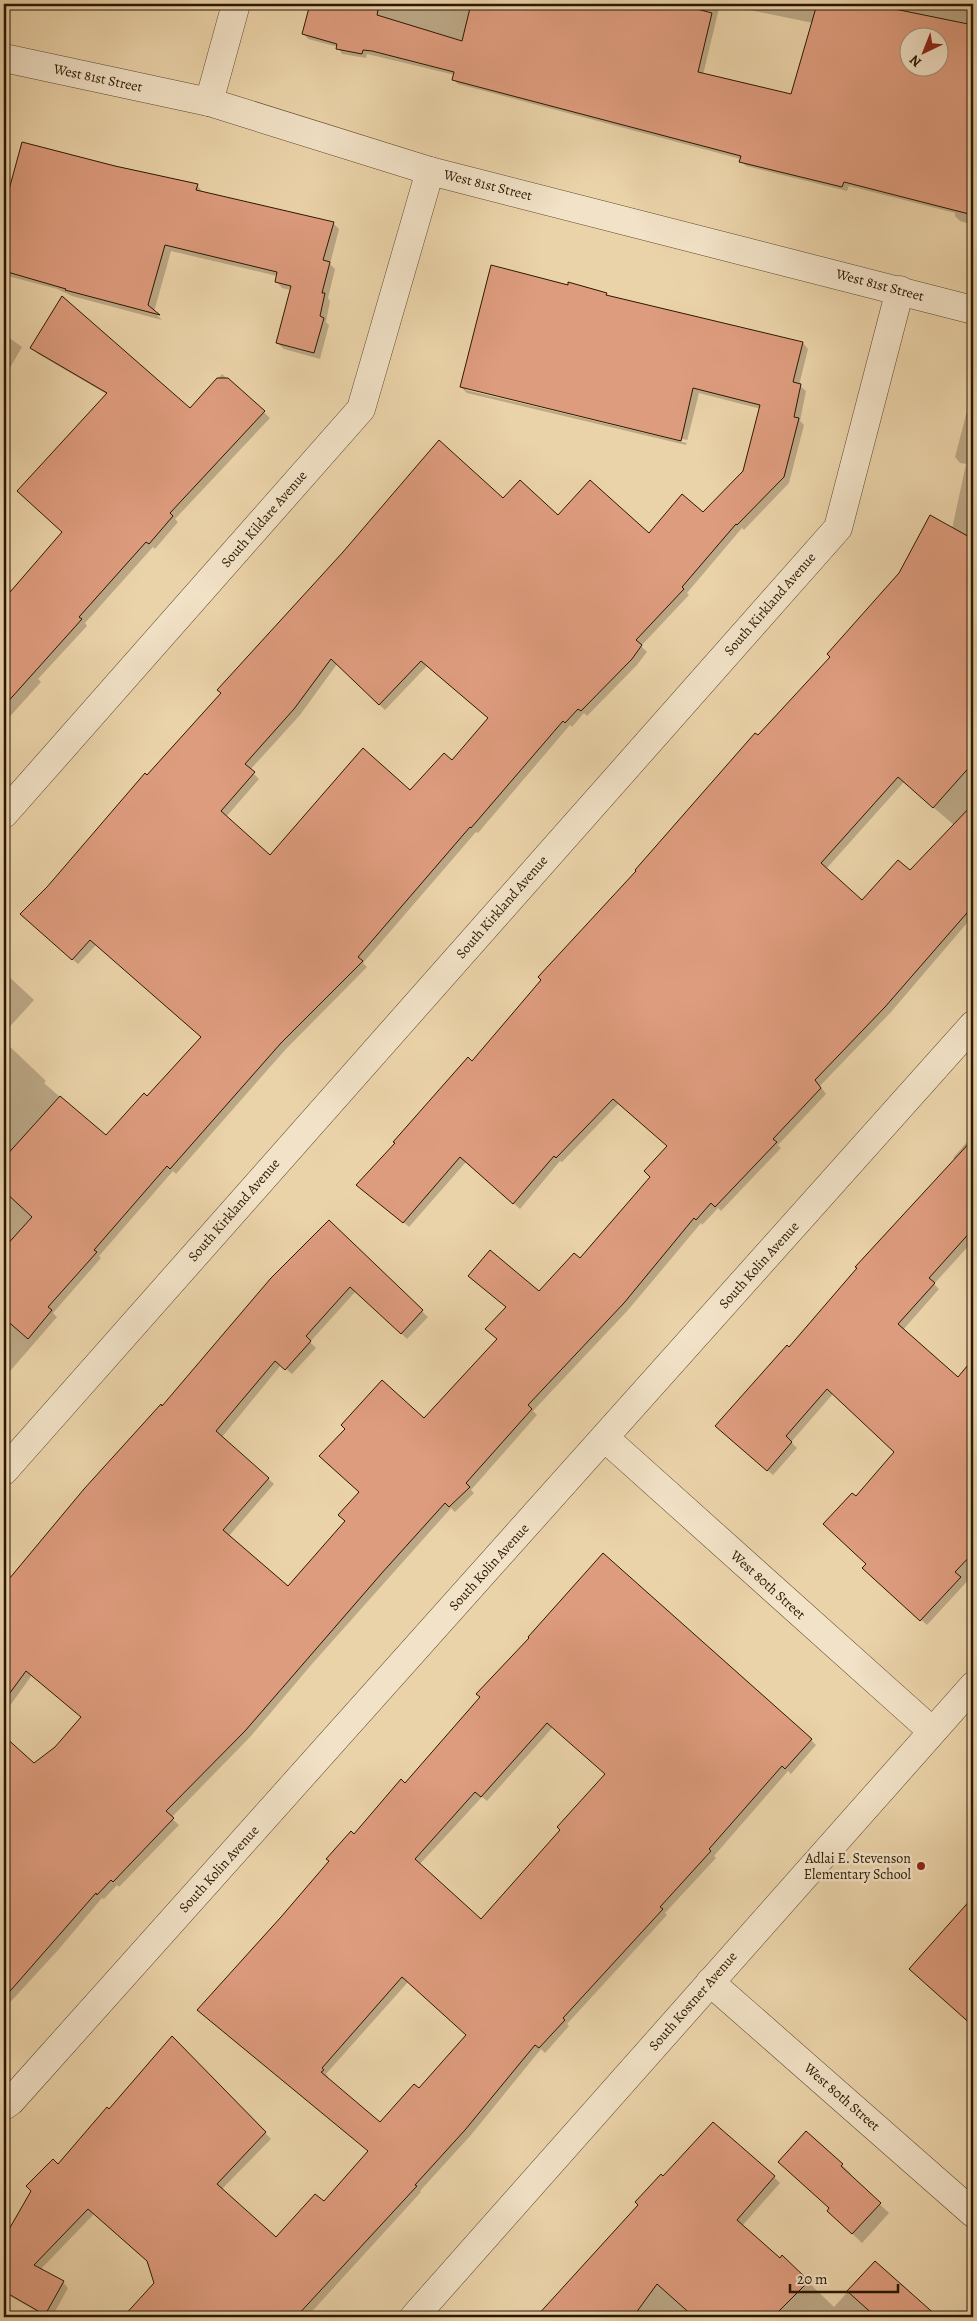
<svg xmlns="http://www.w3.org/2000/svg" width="977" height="2321" viewBox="0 0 977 2321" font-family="Alegreya,serif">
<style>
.shadow{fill:#0003;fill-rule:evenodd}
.building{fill:#de9c7e;stroke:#2a1700;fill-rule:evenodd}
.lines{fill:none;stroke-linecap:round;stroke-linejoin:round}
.street-casing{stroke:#5a462a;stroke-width:29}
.street{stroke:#f2e2c7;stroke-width:28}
.poi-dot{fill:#8f2418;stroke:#f2e2c7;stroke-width:2}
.labels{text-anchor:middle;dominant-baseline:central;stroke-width:5;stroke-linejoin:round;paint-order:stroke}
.street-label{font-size:14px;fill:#2a1700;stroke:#f2e2c7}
.poi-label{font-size:14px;fill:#2a1700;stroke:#f2e2c7;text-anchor:end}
</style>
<rect width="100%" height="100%" fill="#ebd3a9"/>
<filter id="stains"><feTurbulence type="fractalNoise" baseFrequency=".004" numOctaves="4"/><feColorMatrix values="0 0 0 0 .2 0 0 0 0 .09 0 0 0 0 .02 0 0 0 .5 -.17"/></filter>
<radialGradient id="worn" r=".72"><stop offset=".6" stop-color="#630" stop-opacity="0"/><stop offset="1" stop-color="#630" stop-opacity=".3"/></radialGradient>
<g class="shadow">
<path d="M 311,4 L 662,4 L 680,9 L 685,4 L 973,4 L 973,225 L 960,221 L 955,216 L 955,213 L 849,186 L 847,191 L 746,166 L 741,161 L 741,159 L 458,84 L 453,79 L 455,75 L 367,54 L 366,58 L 342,54 L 338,47 L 308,39 L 304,34 ZM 720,4 L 813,23 L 792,96 L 703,75 ZM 910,38 L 940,38 L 940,68 L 910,68 Z"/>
<polygon points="23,144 115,167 197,185 203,193 333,223 339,229 330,264 335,269 328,298 330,301 326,322 329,325 320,359 284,349 277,343 291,290 282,288 276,281 277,276 171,251 154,312 162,320 72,296 57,289 4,275 4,213"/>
<path d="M 606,294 L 609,297 L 803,343 L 808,349 L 799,385 L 806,391 L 800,421 L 804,425 L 789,483 L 744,530 L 742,528 L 687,593 L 689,595 L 641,646 L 647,652 L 637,665 L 587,716 L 584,713 L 572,727 L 570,725 L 478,833 L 476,832 L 363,963 L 367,967 L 286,1049 L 176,1174 L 173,1171 L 99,1256 L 101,1258 L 53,1313 L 57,1317 L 4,1378 L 4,1041 L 46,1081 L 44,1083 L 106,1137 L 147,1097 L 202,1037 L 97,944 L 78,964 L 27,919 L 47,888 L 147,777 L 503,500 L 558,517 L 649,535 L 703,514 L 744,471 L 761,409 L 699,393 L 686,445 L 467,393 L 461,387 ZM 466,388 L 687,440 L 687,443 L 466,390 ZM 337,664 L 385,710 L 427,666 L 490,719 L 452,762 L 410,792 L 270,857 L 226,817 L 259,779 L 250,770 L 300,715 Z"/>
<polygon points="4,334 22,347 4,378"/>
<polygon points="32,348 190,410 222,374 270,418 175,519 178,522 155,549 153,547 85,623 87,626 38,679 41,682 4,723 4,595 7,598 64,532 108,395 38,354"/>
<path d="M 973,388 L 973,574 L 968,585 L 973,591 L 973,916 L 891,1012 L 820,1086 L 826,1094 L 778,1145 L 781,1148 L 721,1211 L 718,1208 L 702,1225 L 701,1223 L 629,1309 L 533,1411 L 537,1415 L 471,1490 L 474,1493 L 455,1512 L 451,1508 L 312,1664 L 251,1736 L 171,1818 L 179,1825 L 119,1887 L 117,1885 L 104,1899 L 102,1898 L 59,1949 L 4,2009 L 4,1738 L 34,1764 L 56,1747 L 82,1717 L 32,1675 L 4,1714 L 4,1586 L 85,1490 L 163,1407 L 329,1222 L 428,1317 L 407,1339 L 356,1291 L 310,1342 L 316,1348 L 292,1374 L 281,1365 L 222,1437 L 274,1484 L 228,1537 L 288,1588 L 347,1522 L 425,1420 L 540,1293 L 581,1260 L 652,1177 L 668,1146 L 619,1103 L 562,1162 L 560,1161 L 520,1209 L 466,1162 L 409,1227 L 363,1190 L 758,737 L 952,529 L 966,464 L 960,463 L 955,457 ZM 904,782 L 954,825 L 910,872 L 862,902 L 826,869 Z"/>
<polygon points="4,972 34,1000 4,1033"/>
<polygon points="973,1135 973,1241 934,1284 939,1289 903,1330 958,1378 962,1378 973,1364 973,1575 927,1625 870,1574 868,1564 856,1498 896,1452 833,1394 791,1442 797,1448 773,1475 722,1432 790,1349 956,1161 953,1158"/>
<path d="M 482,1697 L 811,1740 L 816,1745 L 791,1774 L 788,1771 L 714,1856 L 716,1858 L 665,1913 L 667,1915 L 567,2024 L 569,2026 L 545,2053 L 541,2049 L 471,2135 L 420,2191 L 421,2192 L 307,2317 L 125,2317 L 156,2283 L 148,2261 L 94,2214 L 40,2270 L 63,2282 L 68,2288 L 52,2317 L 47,2317 L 4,2293 L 5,2247 L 4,2240 L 33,2191 L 109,2111 L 172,2037 L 271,2139 L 221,2190 L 276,2239 L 324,2203 L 369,2151 L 204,2015 L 354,1836 L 405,1785 ZM 553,1727 L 606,1774 L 561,1830 L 481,1921 L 419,1865 L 482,1797 L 487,1801 ZM 408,1982 L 467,2035 L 419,2090 L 380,2124 L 326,2078 L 328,2076 L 326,2074 Z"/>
<polygon points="973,1899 973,2026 911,1969"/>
<polygon points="806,2133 842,2165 851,2174 850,2176 889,2213 862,2243 838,2220 831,2209"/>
<polygon points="774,2177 780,2183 742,2226 780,2259 782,2257 834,2307 875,2262 928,2311 921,2317 537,2317 663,2178"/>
</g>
<g class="building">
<path d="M 310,4 L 358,4 L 378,10 L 377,15 L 462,41 L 471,4 L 678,4 L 712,13 L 698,72 L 791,94 L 817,4 L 870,4 L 973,25 L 973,215 L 844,182 L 842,187 L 739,162 L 741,156 L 452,80 L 454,72 L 372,51 L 363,50 L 362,54 L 336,49 L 337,44 L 302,34 ZM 910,38 L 940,38 L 940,68 L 910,68 Z"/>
<polygon points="22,142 115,166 198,184 196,190 334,222 323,260 330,262 322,293 325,293 320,316 324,318 314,353 276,343 291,286 275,282 277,272 165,245 148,305 160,315 65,290 66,289 4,271 4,208"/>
<path d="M 491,265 L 568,285 L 568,282 L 607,293 L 606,295 L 803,342 L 793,382 L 801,384 L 794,417 L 799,418 L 784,477 L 737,525 L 736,524 L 682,587 L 684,589 L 636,640 L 642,645 L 632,659 L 581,711 L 578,709 L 565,723 L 563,721 L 471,828 L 470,827 L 358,957 L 363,961 L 281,1043 L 170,1169 L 167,1166 L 94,1250 L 97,1252 L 48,1307 L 52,1310 L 28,1339 L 4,1318 L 4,1248 L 32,1217 L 4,1191 L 4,1158 L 60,1096 L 106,1135 L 144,1093 L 147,1096 L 201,1037 L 90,940 L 72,960 L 20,914 L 47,887 L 145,773 L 147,775 L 221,693 L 217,690 L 343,552 L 439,440 L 503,498 L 520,480 L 558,515 L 590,480 L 649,533 L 682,494 L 703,512 L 743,471 L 760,405 L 693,388 L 681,441 L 460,387 ZM 331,659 L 379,705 L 421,661 L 488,718 L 452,760 L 444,753 L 410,790 L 363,748 L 270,855 L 221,811 L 255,772 L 245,764 L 294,709 Z"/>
<polygon points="62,296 190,408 217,378 228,378 265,411 170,513 173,516 149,544 146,542 79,617 82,619 4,706 4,599 62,532 17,491 107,393 30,348"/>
<polygon points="930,515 973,539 973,763 933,808 898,777 821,863 862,900 898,860 910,870 973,804 973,906 885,1007 815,1080 821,1088 773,1139 777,1142 715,1207 711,1203 696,1220 694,1218 624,1303 528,1405 532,1409 466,1483 470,1487 449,1507 445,1503 381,1574 245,1731 166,1811 174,1818 113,1882 111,1880 97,1895 96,1893 4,1998 4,1736 34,1763 55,1747 81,1717 26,1671 4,1701 4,1585 84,1489 161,1404 162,1406 271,1278 329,1220 423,1310 401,1334 350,1287 306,1336 311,1341 285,1370 275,1361 216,1431 269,1478 223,1530 288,1586 345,1521 338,1515 359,1492 319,1456 345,1429 341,1425 382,1380 424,1418 497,1339 485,1329 506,1307 468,1276 490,1250 539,1291 574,1253 580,1258 650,1177 644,1171 667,1146 613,1099 556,1158 554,1156 513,1204 460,1157 403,1223 356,1185 395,1143 393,1142 468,1057 472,1061 541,980 538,977 636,871 635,870 755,733 758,735 830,657 827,654 899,573"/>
<polygon points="973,1139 973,1229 929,1278 935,1283 898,1324 958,1377 973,1359 973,1553 955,1572 961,1577 920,1621 862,1568 866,1564 823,1524 852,1493 856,1496 894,1452 827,1389 786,1436 792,1442 767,1471 715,1426 787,1345 789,1347 857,1268 855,1267"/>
<path d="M 603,1553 L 812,1739 L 785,1769 L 782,1766 L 709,1849 L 711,1851 L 660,1907 L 663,1909 L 563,2018 L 565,2020 L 539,2048 L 535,2045 L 465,2130 L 415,2185 L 417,2186 L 296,2317 L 123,2317 L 154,2283 L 147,2261 L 88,2209 L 34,2265 L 64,2281 L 45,2315 L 7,2293 L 4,2297 L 4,2238 L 31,2191 L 26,2186 L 53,2159 L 58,2164 L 107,2107 L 109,2109 L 172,2036 L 266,2132 L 217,2184 L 276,2237 L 315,2194 L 324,2201 L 368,2151 L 197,2010 L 281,1917 L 329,1861 L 326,1859 L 351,1831 L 354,1834 L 401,1779 L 405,1783 L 480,1697 L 476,1694 L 529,1638 L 528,1637 ZM 547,1723 L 605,1774 L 557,1827 L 560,1830 L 481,1919 L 415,1859 L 475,1792 L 481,1797 ZM 402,1977 L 466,2035 L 419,2088 L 414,2084 L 380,2122 L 321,2072 L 324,2070 L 322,2068 Z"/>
<polygon points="973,1897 973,2026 909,1969"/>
<polygon points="713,2122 775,2176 737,2220 780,2258 782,2255 809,2281 773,2317 694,2317 657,2284 633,2317 536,2317 638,2205 635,2202 661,2174 663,2176"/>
<polygon points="806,2131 843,2164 841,2166 881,2203 852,2234 827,2211 829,2208 778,2162"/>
<polygon points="875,2261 938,2317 876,2317 847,2291"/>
</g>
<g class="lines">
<g class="street-casing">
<g id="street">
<polyline points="4,58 209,102 430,171 973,310"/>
<polyline points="209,102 236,4"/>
<polyline points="4,814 361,409 430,171"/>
<polyline points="605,1438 932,1731"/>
<polyline points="4,1471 838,528 900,290"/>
<polyline points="710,1982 973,2213"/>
<polyline points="4,2106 11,2101 973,1025"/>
<polyline points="414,2317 973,1686"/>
</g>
</g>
<use href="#street" class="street"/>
</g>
<circle class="poi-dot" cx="921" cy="1866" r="5"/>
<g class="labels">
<g class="street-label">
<text transform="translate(98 78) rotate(12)">West 81st Street</text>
<text transform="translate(488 185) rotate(14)">West 81st Street</text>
<text transform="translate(880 285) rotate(15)">West 81st Street</text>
<text transform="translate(264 519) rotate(-49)">South Kildare Avenue</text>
<text transform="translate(770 604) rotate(-49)">South Kirkland Avenue</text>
<text transform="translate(502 907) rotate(-49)">South Kirkland Avenue</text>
<text transform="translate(234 1210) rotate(-49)">South Kirkland Avenue</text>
<text transform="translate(759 1265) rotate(-48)">South Kolin Avenue</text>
<text transform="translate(489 1567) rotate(-48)">South Kolin Avenue</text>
<text transform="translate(768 1585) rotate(42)">West 80th Street</text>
<text transform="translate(219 1869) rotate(-48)">South Kolin Avenue</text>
<text transform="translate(693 2001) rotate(-49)">South Kostner Avenue</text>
<text transform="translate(842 2097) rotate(41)">West 80th Street</text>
</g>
<g class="poi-label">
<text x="911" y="1858">Adlai E. Stevenson<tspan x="911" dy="16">Elementary School</tspan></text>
</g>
</g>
<rect width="977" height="2321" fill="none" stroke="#ebd3a9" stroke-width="20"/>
<rect x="5" y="5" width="967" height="2311" fill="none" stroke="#2a1700" stroke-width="2.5"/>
<rect x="10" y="10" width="957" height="2301" fill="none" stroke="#2a1700"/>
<g transform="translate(924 52) rotate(223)"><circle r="24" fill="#f2e2c7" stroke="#a29177"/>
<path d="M0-4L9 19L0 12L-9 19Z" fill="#8f2418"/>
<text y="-8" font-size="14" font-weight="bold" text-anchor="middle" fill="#2a1700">N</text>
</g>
<path d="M790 2284v8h108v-8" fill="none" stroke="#2a1700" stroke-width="2.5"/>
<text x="797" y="2284" font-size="15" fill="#2a1700" stroke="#f2e2c7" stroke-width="4" paint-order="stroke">20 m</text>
<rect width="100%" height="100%" filter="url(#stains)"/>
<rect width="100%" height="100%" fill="url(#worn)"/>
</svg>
